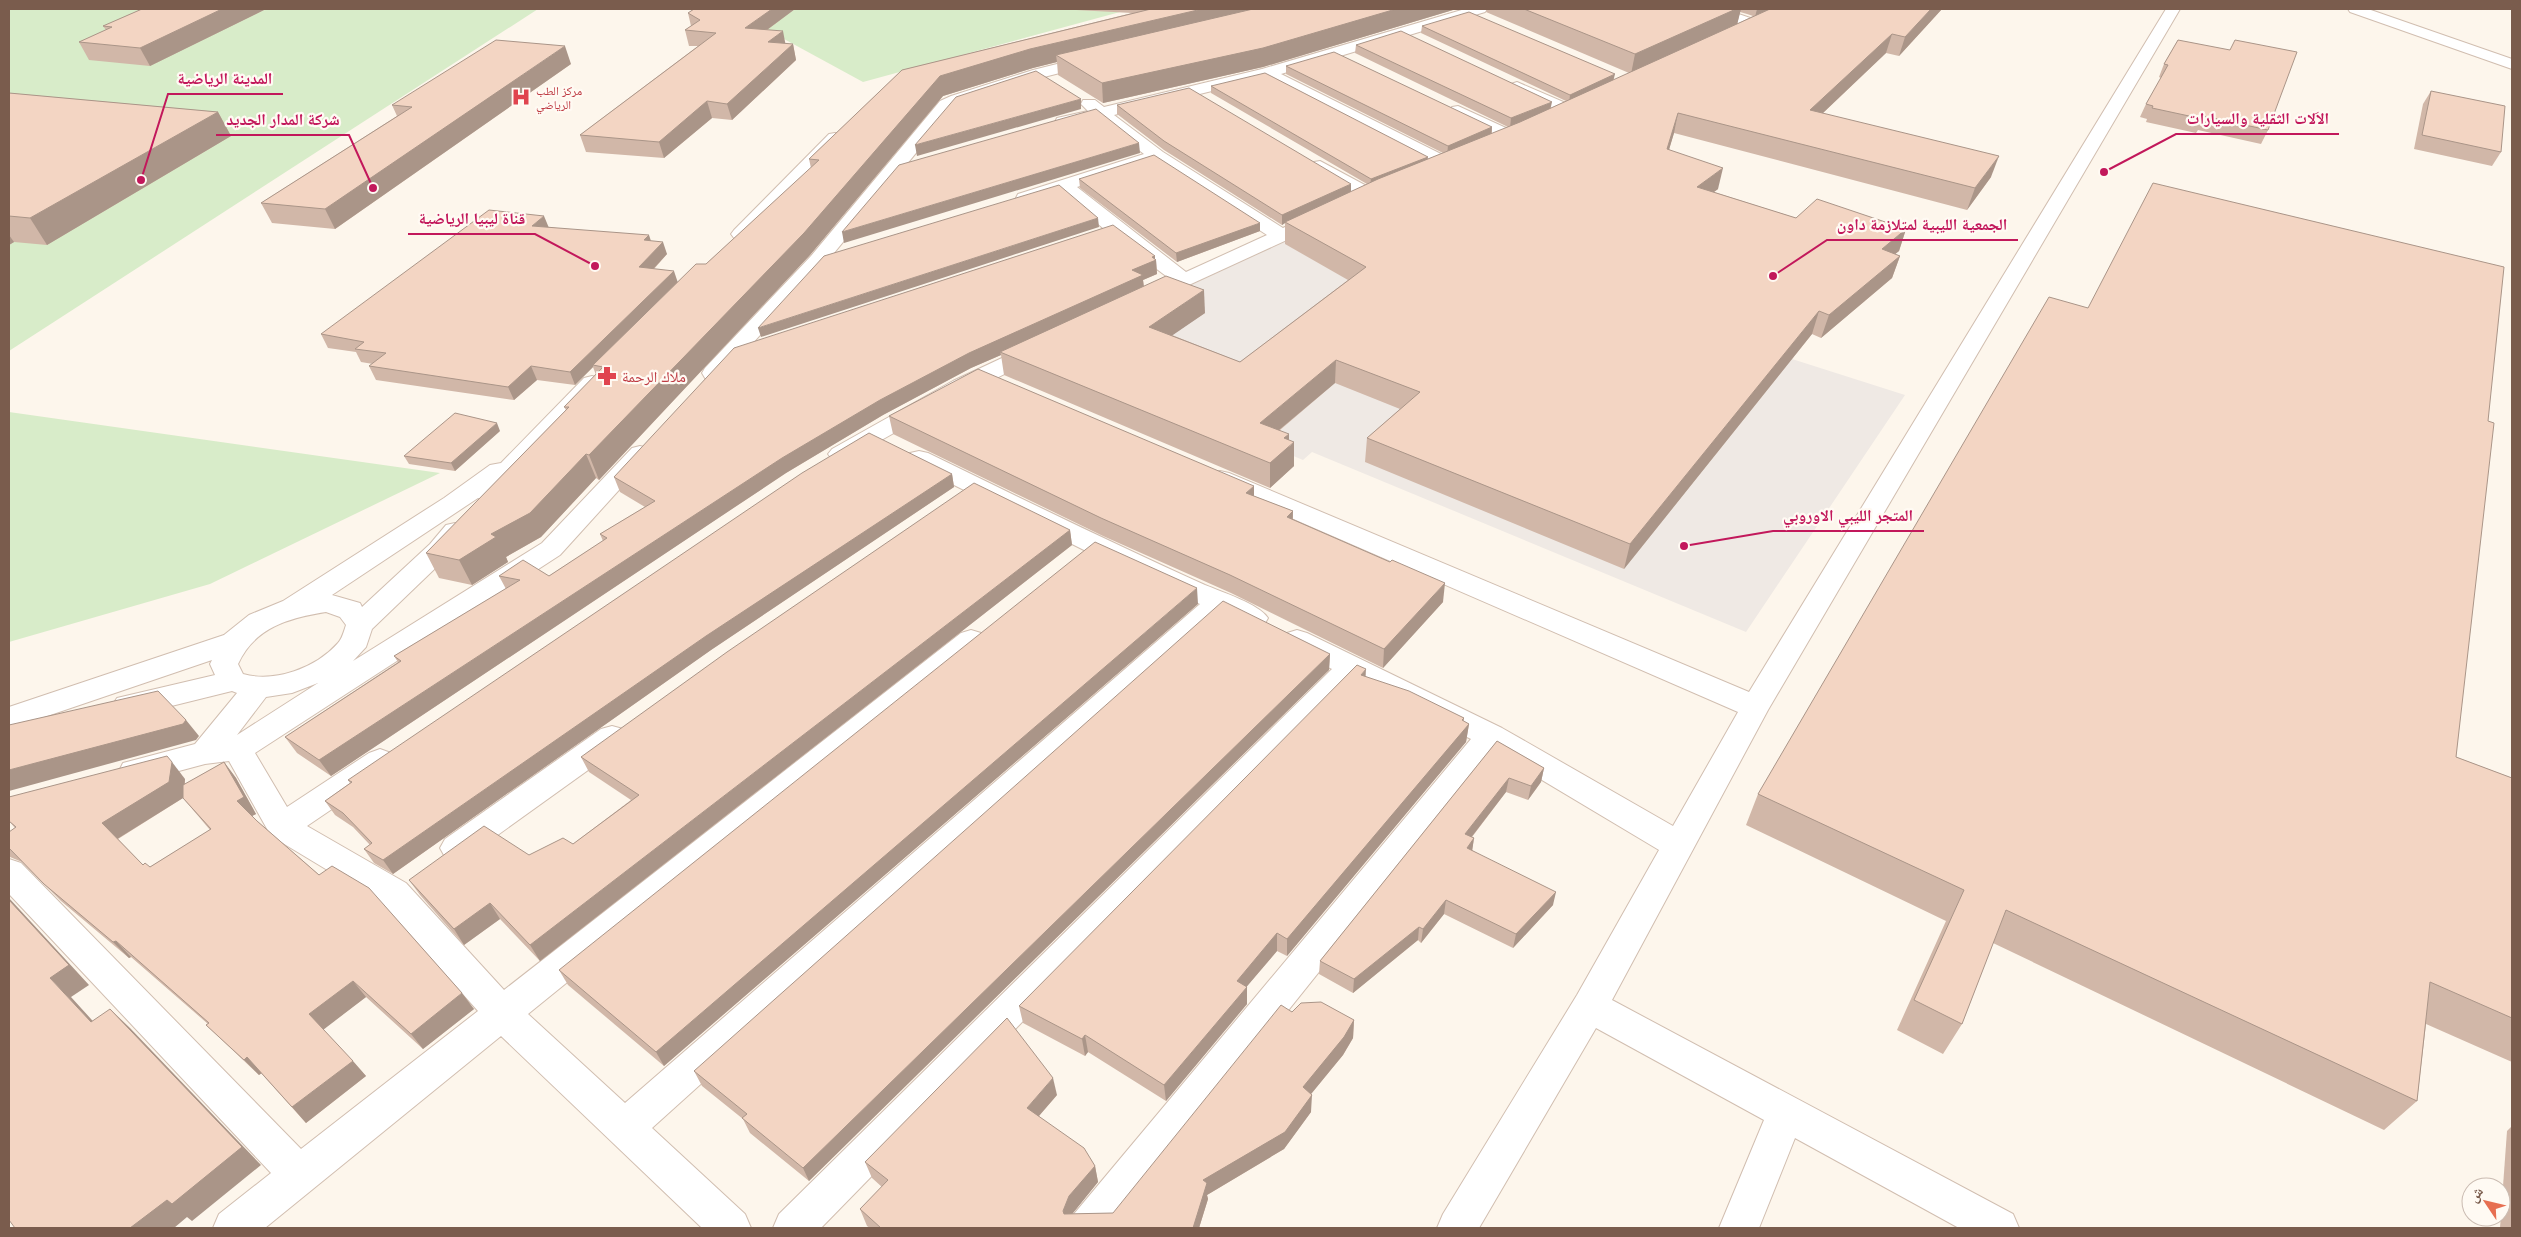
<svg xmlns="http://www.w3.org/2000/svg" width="2521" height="1237" viewBox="0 0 2521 1237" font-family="Quicksand,'Noto Naskh Arabic',sans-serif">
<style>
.industrial{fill:#efe9e4}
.green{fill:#d8ecc9}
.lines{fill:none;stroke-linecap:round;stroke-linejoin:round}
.minor-casing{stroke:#d1beb0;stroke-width:2}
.minor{fill:#fff;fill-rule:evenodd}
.wall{fill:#d1b7a8;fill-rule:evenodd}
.shaded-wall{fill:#aa9588}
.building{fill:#f3d5c3;stroke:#aa9588}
.labels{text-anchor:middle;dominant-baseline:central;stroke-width:4.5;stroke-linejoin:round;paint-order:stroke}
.far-health-label{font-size:12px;fill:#be3a42;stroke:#fffaf3;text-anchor:start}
.health-label{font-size:15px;fill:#be3a42;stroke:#fffaf3;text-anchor:start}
.leader{fill:none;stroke:#c2185b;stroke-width:2}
.callout-dot{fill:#c2185b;stroke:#fffaf3;stroke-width:2}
.callout-label{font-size:16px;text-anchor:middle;font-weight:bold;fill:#c2185b;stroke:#fffaf3;stroke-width:4.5;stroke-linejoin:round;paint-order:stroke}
</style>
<rect width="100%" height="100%" fill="#fdf6ec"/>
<polygon class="industrial" points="1354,207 1792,359 1905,395 1746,632 1312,452 1303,460 1090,371 1058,348"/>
<g class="green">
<polygon points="9,9 538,9 9,351"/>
<polygon points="729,9 1131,9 863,82"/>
<polygon points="9,412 440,473 210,584 9,642"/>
</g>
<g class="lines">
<g class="minor-casing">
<g id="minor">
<path d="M 1465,9 L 1487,9 L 1485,12 L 1281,74 L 1453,160 L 1456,164 L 1453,168 L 1441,168 L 1265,78 L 1114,115 L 1163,152 L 1283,228 L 1312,214 L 1326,214 L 1328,218 L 1326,222 L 1154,301 L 1147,303 L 1140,301 L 1137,297 L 1140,293 L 1170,279 L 1110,234 L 1061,193 L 1025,204 L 1018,202 L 1016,198 L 1018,194 L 1144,154 L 1098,119 L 1063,127 L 1057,126 L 1055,122 L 1057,118 L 1088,111 L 1081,104 L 1083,100 L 1095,100 L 1104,107 L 1262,69 ZM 1155,162 L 1267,235 L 1186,272 L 1077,187 Z"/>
<polygon points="1703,9 1724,9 1759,21 1761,24 1759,27 1749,27 1705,12"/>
<polygon points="2166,9 2180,9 1768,710 1612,1000 2013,1214 2019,1228 1959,1228 1795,1138 1759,1228 1719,1228 1764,1120 1596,1028 1479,1228 1437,1228 1443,1214 1577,995 1659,850 1495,752 1114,1228 1068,1228 1074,1214 1471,739 1355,681 821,1228 773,1228 779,1214 1332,669 1287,647 1283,640 1287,633 1297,630 1307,633 1502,728 1673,826 1738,712 1211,483 1208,478 1211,473 1220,471 1229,473 1749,692"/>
<polygon points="2348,9 2368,9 2512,59 2512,69 2350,12"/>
<polygon points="1093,55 1101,60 1099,63 1044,77 963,102 952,109 825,264 721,378 713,380 705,378 702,373 705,368 811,256 940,101 951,96 1033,70"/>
<polygon points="1517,82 1575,107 1577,111 1575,115 1563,115 1511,90 1509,87 1511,84"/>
<polygon points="1458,106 1517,133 1520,137 1517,141 1505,141 1452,115 1450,111 1452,107"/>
<polygon points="835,133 841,134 844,138 841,142 748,238 734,238 731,234 734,230 829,134"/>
<polygon points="1320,161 1376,191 1378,195 1376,199 1362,199 1314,170 1311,166 1314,162"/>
<polygon points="1036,342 1044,344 1047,349 1044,354 945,404 848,459 840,461 832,459 828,454 832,449 953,381"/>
<path d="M 592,376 L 600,378 L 603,383 L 600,388 L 496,498 L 487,501 L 478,498 L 332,595 L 360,603 L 362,607 L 430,544 L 446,525 L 455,523 L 464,525 L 468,531 L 448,556 L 372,629 L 366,647 L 353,661 L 542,543 L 632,448 L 640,446 L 648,448 L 652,453 L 648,458 L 560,555 L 255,753 L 287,807 L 369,753 L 380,749 L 391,753 L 395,761 L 391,769 L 307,826 L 406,883 L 504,990 L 961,633 L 971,630 L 981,633 L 985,640 L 981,647 L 528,1014 L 625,1103 L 1200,604 L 1084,550 L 910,463 L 907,458 L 910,453 L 919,451 L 928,453 C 1020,498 1112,543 1205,585 C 1222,592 1259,604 1268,618 L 1264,625 L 1254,627 L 1222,614 L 652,1128 L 745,1214 L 751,1228 L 702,1228 L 501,1036 L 265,1228 L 213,1228 L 219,1214 L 271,1173 L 9,894 L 9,859 L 21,863 L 301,1149 L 478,1011 L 382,903 L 271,836 L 229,761 L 205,764 L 134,783 L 123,779 L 119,771 L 123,763 L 195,744 L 237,693 L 232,691 L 127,717 L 117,714 L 112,706 L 117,698 L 215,675 L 210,664 L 212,660 L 9,729 L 9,707 L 224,635 L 249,615 L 283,601 L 444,498 L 490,465 L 501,463 L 584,378 ZM 326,612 L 340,617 L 346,625 C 344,631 342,639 338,643 C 316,668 275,683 243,674 L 238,664 C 255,627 289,618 326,612 ZM 318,683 L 237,735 L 266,697 L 292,693 Z"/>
<polygon points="612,726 623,729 627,737 623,745 467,857 456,861 445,857 440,848 445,839 601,729"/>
</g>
</g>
<use href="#minor" class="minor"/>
</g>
<g class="wall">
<polygon points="141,9 266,9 150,66 89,60 79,42 106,30 103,26 142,9"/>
<polygon points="694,9 795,9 767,30 785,44 793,44 796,60 732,120 712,118 664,158 586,152 580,135 698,46 689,46 685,30 691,26 688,13"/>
<polygon points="1076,9 1454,9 1453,10 1263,67 1103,103 1058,75 1057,62 1033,68 943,96 810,255 599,480 596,478 541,537 506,557 508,562 472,585 439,578 426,553 566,410 564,407 596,375 593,367 575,385 537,380 514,400 376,380 369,366 373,364 361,362 356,352 328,348 321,334 549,227 651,241 667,254 654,269 677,282 706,264 811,168 809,159 902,70 1132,13 1076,10"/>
<path d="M 1487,9 L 1942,9 L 1899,56 L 1886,53 L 1823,113 L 1991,177 L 1967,210 L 1674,133 L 1669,149 L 1718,189 L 1714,192 L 1796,218 L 1906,229 L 1899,251 L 1895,254 L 1900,256 L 1892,278 L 1821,338 L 1812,334 L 1624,569 L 1365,462 L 1367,438 L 1400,409 L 1335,383 L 1280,430 L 1289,440 L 1294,466 L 1270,488 L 1004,375 L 1001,355 L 971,368 L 883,415 L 786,473 L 331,776 L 297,753 L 285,737 L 398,662 L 394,656 L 506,589 L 499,576 L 549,576 L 603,541 L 600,534 L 645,507 L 620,492 L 614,477 L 1155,256 L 1155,259 L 1156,260 L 1157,274 L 1143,280 L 1144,286 L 1205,313 L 1172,335 L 1240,362 L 1348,280 L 1285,244 L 1285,223 L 1282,225 L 1164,150 L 1117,114 L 1117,105 L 1351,192 L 1367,184 L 1211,93 L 1211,86 L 1428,159 L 1443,153 L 1286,74 L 1286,66 L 1492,127 L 1492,134 L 1508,127 L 1355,53 L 1356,45 L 1551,108 L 1566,101 L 1421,33 L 1422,26 L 1614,80 L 1629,73 L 1486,12 ZM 1740,12 L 1747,14 L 1753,16 L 1737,24 Z"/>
<polygon points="2178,40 2268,130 2261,144 2198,130 2196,133 2146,122 2147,119 2140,117 2146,104 2161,78 2159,77 2164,64"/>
<polygon points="571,64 335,229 272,223 261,203 397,116 392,105"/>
<polygon points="2431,91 2501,152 2492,166 2414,149 2423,104"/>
<polygon points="9,93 218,112 231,136 47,245 14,242 9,245"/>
<polygon points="1079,179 1260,231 1177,262 1080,188"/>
<polygon points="889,416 1254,496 1293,511 1293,519 1443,602 1383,668 1231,593 1103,536 893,434"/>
<polygon points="2488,421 2456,757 2512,778 2512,1062 2426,1024 2417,1101 2384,1130 1993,943 1962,1024 1943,1054 1897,1030 1946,921 1746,825 1758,794"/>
<polygon points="500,431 455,471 409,464 404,456"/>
<polygon points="952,474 954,487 711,650 393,874 374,863 364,849 370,845 353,827 335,815 325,801 350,783 348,780"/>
<polygon points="1070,530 1072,545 540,961 500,919 464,945 420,895 409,880 529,855 573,844 631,800 589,772 581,757"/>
<polygon points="1198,604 664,1066 568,985 559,970"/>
<polygon points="1330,654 1329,670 809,1181 750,1133 743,1119 702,1086 694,1071"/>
<polygon points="1365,676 1464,718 1463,721 1469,724 1466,742 1287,956 1277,951 1247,986 1247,1004 1166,1101 1088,1052 1085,1056 1023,1023 1019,1006"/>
<polygon points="1497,741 1544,768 1541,782 1528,800 1506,792 1472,837 1474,838 1472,850 1553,905 1513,948 1444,914 1421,943 1418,940 1353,993 1319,974 1320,961"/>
<path d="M 224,762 L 236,778 L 256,814 L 252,816 L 257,821 L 474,1009 L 423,1049 L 366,997 L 323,1029 L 366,1076 L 306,1123 L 261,1073 L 259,1075 L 222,1040 L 206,1025 L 208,1024 L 131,957 L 129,958 L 61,901 L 22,862 L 10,857 L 9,856 L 9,832 L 15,828 L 9,821 L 9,797 L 185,779 L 185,784 ZM 183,798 L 210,830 L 150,867 L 143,865 L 118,839 Z"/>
<polygon points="1292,1012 1354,1020 1353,1038 1343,1055 1311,1094 1311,1112 1284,1149 1207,1195 1208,1199 1199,1228 870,1228 867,1226 860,1209 882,1187 872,1178 865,1162 1057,1095 1039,1116 1095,1166 1098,1182 1072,1214 1113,1213"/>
<polygon points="2512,1126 2512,1228 2500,1228 2507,1131"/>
</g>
<g class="shaded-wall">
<polygon points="222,9 266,9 150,66 140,48"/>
<polygon points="772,9 795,9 749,43 745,28"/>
<polygon points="1202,9 1280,9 1056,55 1057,62 1033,68 943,96 810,255 599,480 589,455 940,76 1030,49"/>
<polygon points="1396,9 1454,9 1453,10 1263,67 1103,103 1102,83"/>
<polygon points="1736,9 1741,9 1737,25 1631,74 1635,54"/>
<polygon points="1757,9 1774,9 1755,17"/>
<polygon points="1931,9 1942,9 1899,56 1905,37"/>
<polygon points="783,31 786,47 768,42"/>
<polygon points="1892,34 1886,53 1805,130 1810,110"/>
<polygon points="793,44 796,60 732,120 727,104"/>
<polygon points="565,46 571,64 335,229 325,209"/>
<polygon points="1615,74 1613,82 1569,103 1570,95"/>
<polygon points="1081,99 1081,109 917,156 915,145"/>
<polygon points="707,101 712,118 664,158 659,142"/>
<polygon points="1552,102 1550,111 1510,128 1511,118"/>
<polygon points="218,112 231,136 47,245 30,218"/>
<polygon points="1678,113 1674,133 1663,170 1667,149"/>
<polygon points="1492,127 1491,136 1447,155 1448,146"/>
<polygon points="1139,143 1140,153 844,243 842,232"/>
<polygon points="1999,156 1991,177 1967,210 1975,188"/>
<polygon points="1428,157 1427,164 1370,186 1371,179"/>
<polygon points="1723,168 1718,189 1692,208 1697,187"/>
<polygon points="1351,184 1351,194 1285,222 1285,223 1282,225 1282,215"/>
<polygon points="544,216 549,228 532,226"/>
<polygon points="1098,218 1099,227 761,337 758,328"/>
<polygon points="1260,223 1260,231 1177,262 1176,253"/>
<polygon points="1906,229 1899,251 1874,271 1882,249"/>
<polygon points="9,235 14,242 9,245"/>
<polygon points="649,235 653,247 644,240"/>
<polygon points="663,242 667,254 643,280 639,267"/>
<polygon points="1155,256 1155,260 1156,260 1157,274 1143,280 1144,289 1000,352 1001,355 971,368 883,415 786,473 331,776 319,760 782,458 880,400 969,353 1132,270"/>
<polygon points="1900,256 1892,278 1821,338 1829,315"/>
<polygon points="674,271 678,283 593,365 593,367 575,385 570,372"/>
<polygon points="1204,290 1205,313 1151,350 1149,327"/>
<polygon points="1819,311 1812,334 1624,569 1630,544"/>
<polygon points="1336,360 1335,383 1260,446 1260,423"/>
<polygon points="531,366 537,380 514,400 508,387"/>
<polygon points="497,423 500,431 455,471 451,463"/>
<polygon points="1289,434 1289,447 1294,442 1294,466 1270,488 1270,463 1284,438"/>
<polygon points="586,454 596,478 541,537 506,557 508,562 472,585 459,560"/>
<polygon points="952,474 954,487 711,650 393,874 383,860 706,636"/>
<polygon points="1254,486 1254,504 1246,493"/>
<polygon points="1293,511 1292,530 1287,517"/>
<polygon points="1070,530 1072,545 540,961 530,945"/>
<polygon points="1445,583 1443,602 1383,668 1384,649"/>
<polygon points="1197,588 1198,604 664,1066 656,1052"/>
<polygon points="1330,654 1329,670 809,1181 803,1168"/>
<polygon points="1366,669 1365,687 1361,675"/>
<polygon points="1464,718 1461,733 1469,724 1466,742 1287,956 1287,939"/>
<polygon points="186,720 199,736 196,740 9,791 9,770"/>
<polygon points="172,762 185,779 183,798 117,839 102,823"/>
<polygon points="224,762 236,778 256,814 250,817 237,801"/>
<polygon points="1544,768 1541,782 1528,800 1531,786"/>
<polygon points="1509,778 1506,792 1463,848 1465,834"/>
<polygon points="1474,838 1472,852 1467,848"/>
<polygon points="1556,892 1553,905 1513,948 1516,934"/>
<polygon points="9,898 89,985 71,997 111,1041 91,1022 50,978 9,900"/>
<polygon points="1446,900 1444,914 1421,943 1423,929"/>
<polygon points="490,903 500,919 464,945 454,929"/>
<polygon points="1419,927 1418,940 1353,993 1354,979"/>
<polygon points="1277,933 1277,951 1237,998 1237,981"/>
<polygon points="116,941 131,957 129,958 113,942"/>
<polygon points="353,981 366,997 323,1030 309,1014"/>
<polygon points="1247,987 1247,1004 1166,1101 1164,1085"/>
<polygon points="462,993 474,1009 423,1049 411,1034"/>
<polygon points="110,1009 130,1028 261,1165 192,1221 187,1217 174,1228 130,1228"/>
<polygon points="1354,1020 1353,1038 1343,1055 1302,1105 1303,1087"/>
<polygon points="1085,1035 1088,1052 1085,1056 1082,1039"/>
<polygon points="247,1057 262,1073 259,1075 244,1060"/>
<polygon points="353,1061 366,1076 306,1123 292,1107"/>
<polygon points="1053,1078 1057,1095 1031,1125 1027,1108"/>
<polygon points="1312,1095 1311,1112 1284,1149 1207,1195 1208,1199 1199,1228 1193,1228 1203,1180"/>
<polygon points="1095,1166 1098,1182 1073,1213 1066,1227 1063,1211 1069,1196"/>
</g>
<g class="building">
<polygon points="142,9 222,9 140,48 79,42 112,27 103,26"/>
<polygon points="694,9 772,9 745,28 783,31 768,42 793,44 727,104 707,101 659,142 580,135 716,33 685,30 700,20 688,13"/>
<polygon points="1151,9 1202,9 1030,49 940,76 804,233 589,455 586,454 530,513 491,534 496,537 459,560 426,553 569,407 564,407 603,367 593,365 696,264 706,264 819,160 809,159 902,70"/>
<polygon points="1253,9 1396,9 1263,48 1102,83 1056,55"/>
<polygon points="1524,9 1736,9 1635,54"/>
<polygon points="1770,9 1931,9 1905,37 1892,34 1810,110 1999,156 1975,188 1678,113 1667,149 1723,168 1697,187 1796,218 1817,199 1906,229 1882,249 1900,256 1829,315 1819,311 1630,544 1367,438 1420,392 1336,360 1260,423 1289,434 1284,438 1294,442 1270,463 1000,352 1166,276 1204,290 1149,327 1240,362 1366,267 1285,222 1378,179 1520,122"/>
<polygon points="1469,12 1615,74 1570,95 1422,26"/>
<polygon points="1401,31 1552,102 1511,118 1356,45"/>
<polygon points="496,40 565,46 325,209 261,203 412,107 392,105"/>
<polygon points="2178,40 2230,50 2235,40 2297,52 2268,130 2204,116 2203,119 2152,108 2153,106 2146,104 2168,65 2164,64"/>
<polygon points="1334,52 1492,127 1448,146 1286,66"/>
<polygon points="1036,71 1081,99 915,145 956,97"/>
<polygon points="1265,73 1428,157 1371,179 1211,86"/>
<polygon points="1189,88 1351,184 1282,215 1164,141 1117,105"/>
<polygon points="2431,91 2505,106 2501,152 2422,135"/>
<polygon points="9,93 218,112 30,218 9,216"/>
<polygon points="1096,109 1139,143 842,232 899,165"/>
<polygon points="1154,155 1260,223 1176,253 1079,179"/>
<polygon points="2153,183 2504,267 2488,421 2494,423 2456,757 2512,778 2512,1018 2430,982 2417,1101 2006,910 1962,1024 1914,1000 1964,890 1758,794 2049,297 2088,308"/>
<polygon points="1059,185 1098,218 758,328 824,256"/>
<polygon points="489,210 544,216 532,226 649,235 644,240 663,242 639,267 674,271 570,372 531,366 508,387 369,366 386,353 355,349 364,342 321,334"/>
<polygon points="1113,225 1155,256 1152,257 1156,260 1132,270 1143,275 969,353 880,400 782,458 319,760 285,737 401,661 394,656 520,580 499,576 523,560 549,576 607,538 600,534 655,501 614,477 734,348"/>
<polygon points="978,369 1254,486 1246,493 1293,511 1287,517 1390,562 1392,560 1445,583 1384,649 1230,575 1101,518 889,416"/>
<polygon points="455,413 497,423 451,463 404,456"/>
<polygon points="869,433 952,474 706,636 383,860 364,849 372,843 343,813 325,801 352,782 348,780 802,473"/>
<polygon points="974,483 1070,530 530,945 490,903 454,929 409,880 484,826 529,855 563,838 573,844 639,795 581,757 727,652"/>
<polygon points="1095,542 1197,588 656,1052 559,970"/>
<polygon points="1223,601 1330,654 803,1168 742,1118 747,1114 694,1071"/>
<polygon points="1357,665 1366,669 1361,675 1409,691 1464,718 1462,720 1469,724 1287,939 1277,933 1237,981 1247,987 1164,1085 1085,1035 1082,1039 1019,1006"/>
<polygon points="158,691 186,720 183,724 9,770 9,725"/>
<polygon points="1497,741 1544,768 1531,786 1509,778 1465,834 1474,838 1467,848 1556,892 1516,934 1446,900 1423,929 1419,927 1354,979 1320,961"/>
<polygon points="167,756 172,762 169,782 102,823 143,865 145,863 150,867 211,829 183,798 183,785 224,762 244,797 237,801 257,821 319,875 332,866 369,888 462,993 411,1034 353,981 309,1014 353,1061 292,1107 247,1057 244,1060 206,1025 209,1023 116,941 113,942 44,884 9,848 9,832 16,827 9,821 9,797"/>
<polygon points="9,900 69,965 50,978 91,1022 110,1009 242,1147 172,1204 167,1200 130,1228 15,1228 9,1220"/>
<polygon points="1321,1002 1354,1020 1344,1037 1303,1087 1312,1095 1285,1132 1203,1180 1207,1183 1193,1228 881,1228 860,1209 888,1180 865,1162 1007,1018 1053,1078 1027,1108 1084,1148 1095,1166 1069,1196 1063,1211 1064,1214 1113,1213 1281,1005 1292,1012 1301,1003"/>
</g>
<defs>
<g id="hospital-bare" transform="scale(1.5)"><path d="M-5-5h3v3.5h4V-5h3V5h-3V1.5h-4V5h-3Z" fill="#e0444e" stroke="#fffaf3" stroke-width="2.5" paint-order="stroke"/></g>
<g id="pharmacy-bare" transform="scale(1.5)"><path d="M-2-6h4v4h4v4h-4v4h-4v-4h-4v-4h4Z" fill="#e0444e" stroke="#fffaf3" stroke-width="2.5" paint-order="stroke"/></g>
</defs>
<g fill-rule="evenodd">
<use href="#hospital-bare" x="521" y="97"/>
<use href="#pharmacy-bare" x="607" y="376"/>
</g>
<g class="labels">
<g class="far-health-label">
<text x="536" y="90">مركز الطب<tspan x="536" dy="14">الرياضي</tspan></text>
</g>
<g class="health-label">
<text x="622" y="376">ملاك الرحمة</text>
</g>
</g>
<path class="leader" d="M141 180L168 94H283M2104 172L2176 134H2339M373 188L349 135H216M595 266L535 234H408M1773 276L1827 240H2018M1684 546L1773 531H1924"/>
<g class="callout-dot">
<circle cx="141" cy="180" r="5"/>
<circle cx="2104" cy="172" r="5"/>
<circle cx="373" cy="188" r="5"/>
<circle cx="595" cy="266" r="5"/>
<circle cx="1773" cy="276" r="5"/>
<circle cx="1684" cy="546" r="5"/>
</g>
<g class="callout-label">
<text x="225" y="84">المدينة الرياضية</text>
<text x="2258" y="124">الاَلات الثقلية والسيارات</text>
<text x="283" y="125">شركة المدار الجديد</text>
<text x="472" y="224">قناة ليبيا الرياضية</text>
<text x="1922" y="230">الجمعية الليبية لمتلازمة داون</text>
<text x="1848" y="521">المتجر الليبي الاوروبي</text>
</g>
<rect width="2521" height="1237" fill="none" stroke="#7a5c4d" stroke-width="20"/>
<g transform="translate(2486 1202) rotate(305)"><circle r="24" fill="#fffaf3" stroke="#cabbb1"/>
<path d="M0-4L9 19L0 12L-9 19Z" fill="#e76f51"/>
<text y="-8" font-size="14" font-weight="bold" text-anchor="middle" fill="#7a5c4d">ش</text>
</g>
</svg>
